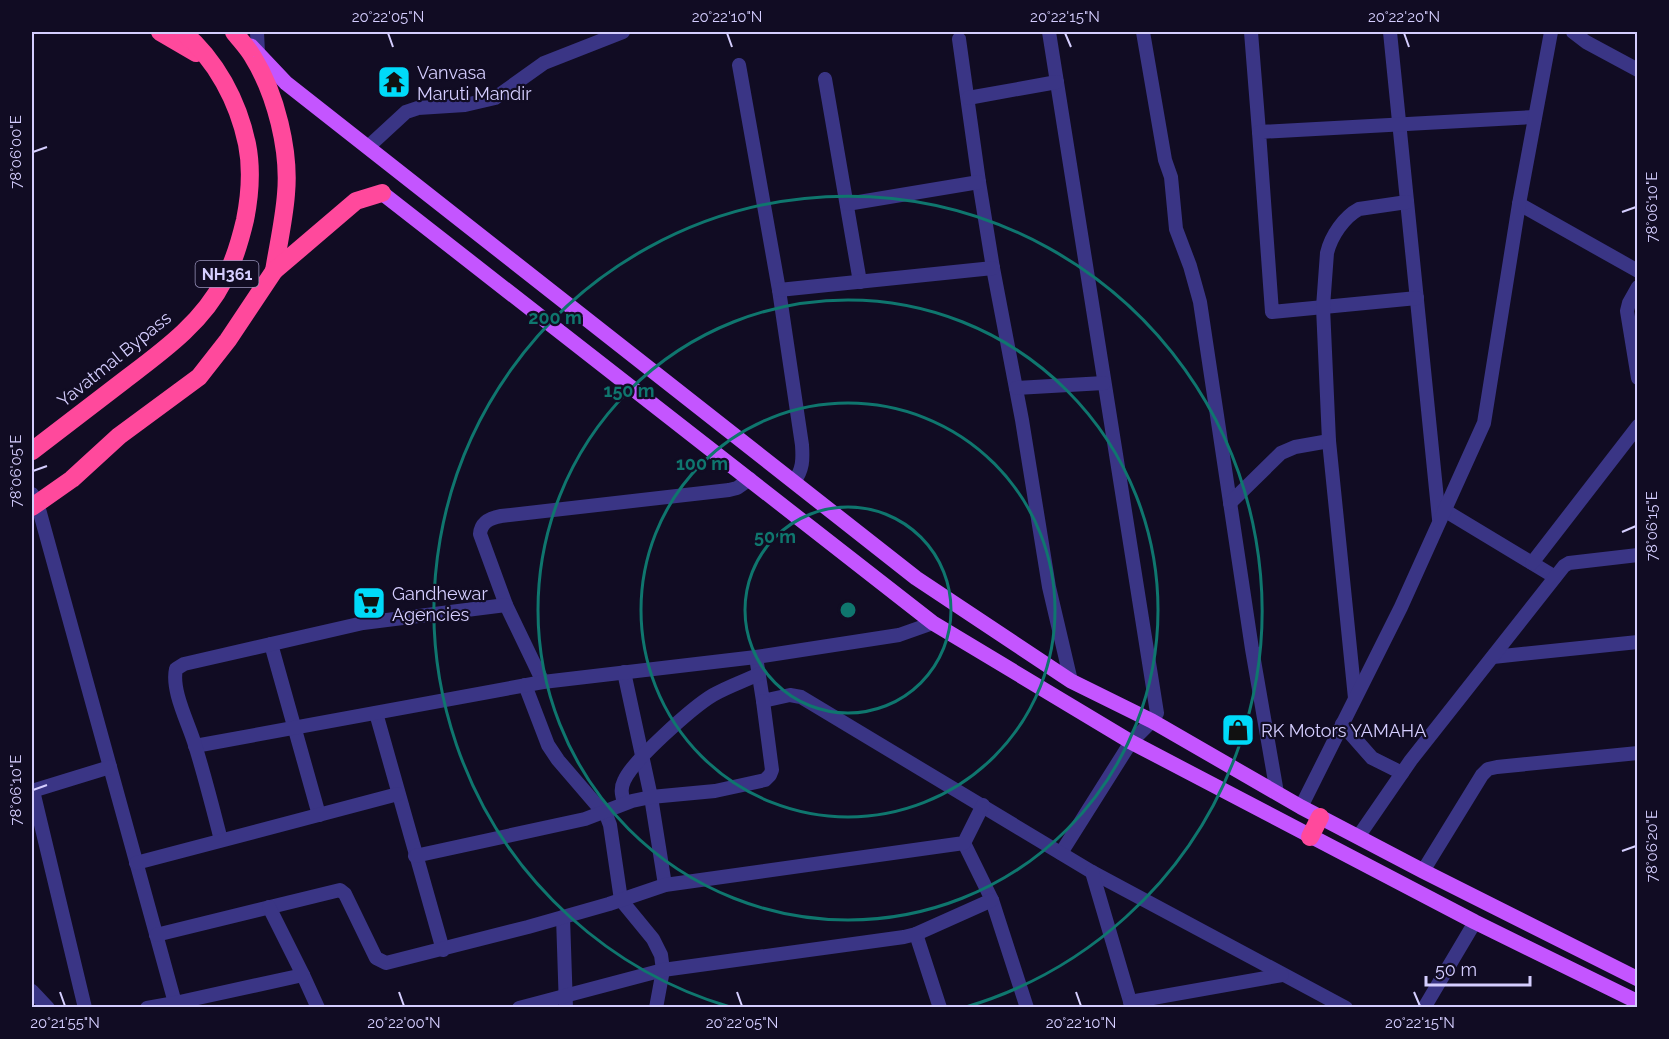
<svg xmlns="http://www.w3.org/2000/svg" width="1669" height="1039" viewBox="0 0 1669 1039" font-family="Raleway,sans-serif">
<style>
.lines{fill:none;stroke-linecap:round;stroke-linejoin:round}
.minor{stroke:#3a3585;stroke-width:14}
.major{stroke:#c455ff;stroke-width:15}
.highway{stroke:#ff499c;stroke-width:18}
.ticks{fill:none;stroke:#d5ceff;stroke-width:2}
.ring{fill:none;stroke:#0f766e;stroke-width:3}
.labels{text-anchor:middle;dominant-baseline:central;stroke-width:4.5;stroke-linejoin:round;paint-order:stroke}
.shield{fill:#110c23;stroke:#9a94bd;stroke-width:1.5}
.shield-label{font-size:16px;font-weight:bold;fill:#d5ceff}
.poi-label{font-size:18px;fill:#d5ceff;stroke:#110c23;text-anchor:start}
.street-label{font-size:18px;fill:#d5ceff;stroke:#110c23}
.centre{fill:#0f766e;stroke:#110c23;stroke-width:3}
.ring-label{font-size:18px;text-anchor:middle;font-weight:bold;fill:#0f766e;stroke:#110c23;stroke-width:4.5;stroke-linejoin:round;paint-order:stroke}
.neatline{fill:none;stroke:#d5ceff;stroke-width:2}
.ticks-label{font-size:15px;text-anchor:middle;fill:#d5ceff}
</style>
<rect width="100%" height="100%" fill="#110c23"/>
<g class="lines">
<g class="minor">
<polyline points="257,32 258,53"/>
<polyline points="1049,32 1157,713 1152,721 1131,742 1061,853"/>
<polyline points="1143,32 1165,160 1171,177 1176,229 1190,266 1200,302 1252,649 1277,793"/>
<polyline points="1251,32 1259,132"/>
<polyline points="1390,32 1439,519"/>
<polyline points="1573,32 1586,42 1638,70"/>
<polyline points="959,39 979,182 993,268 1022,420 1049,587 1071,681"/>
<path d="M 739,65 L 779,290 L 802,445 C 803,460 803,469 794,482"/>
<polyline points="825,79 860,282"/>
<polyline points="968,98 1057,82"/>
<polyline points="368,147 406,112 418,108 465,105 495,98 544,63 623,32"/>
<polyline points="847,204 979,182"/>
<polyline points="1519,204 1638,271"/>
<polyline points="1638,287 1629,303 1627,311 1638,378"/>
<polyline points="779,290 993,268"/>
<polyline points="1417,298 1272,312 1259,132 1535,117"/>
<polyline points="1016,388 1104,383"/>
<polyline points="32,494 37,502 175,1003"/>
<polyline points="1230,503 1281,453 1295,447 1329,441"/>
<polyline points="1444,510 1555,577"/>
<polyline points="1532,563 1638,426"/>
<polyline points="271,644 319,815"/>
<polyline points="756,657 763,701 790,695 801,697 1092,872 1346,1008"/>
<polyline points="1493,657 1638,642"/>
<polyline points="624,672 651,797 665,885"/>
<path d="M 543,682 L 506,605 L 480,534 C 481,522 490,518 501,516 L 729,490 L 737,488 L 750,479"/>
<polyline points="525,685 548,745 558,760 607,817 610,825 621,900 653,939 661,955 663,970 656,1008"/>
<path d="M 1355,698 L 1329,441 L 1323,307 L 1327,253 C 1331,236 1344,217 1359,209 L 1407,202"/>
<polyline points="376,713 443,950"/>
<polyline points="1342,724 1372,758 1402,773"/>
<polyline points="195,746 543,682 756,657 899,635 933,623"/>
<polyline points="32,791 110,767"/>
<polyline points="33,791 85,1008"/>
<path d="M 624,803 C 622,795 620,789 624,781 C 632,761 693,707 713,695 C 727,687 744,681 759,674"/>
<polyline points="1301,807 1401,607 1484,423 1519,204 1551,32"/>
<polyline points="1358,837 1411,760 1564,566 1569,563 1638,555"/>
<path d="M 221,840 C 213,809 205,777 195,745 C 189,724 171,691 176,669 L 184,664 L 363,623 L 506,605"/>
<polyline points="964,843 992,900 1027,1008"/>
<polyline points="415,856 585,819 632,801 651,797 715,791 765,780 770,775 772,770 763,701"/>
<polyline points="136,863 398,794"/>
<polyline points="1423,871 1482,775 1488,769 1497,767 1638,753"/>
<polyline points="1092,872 1132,1008"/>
<polyline points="563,917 566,1008"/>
<polyline points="916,934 940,1008"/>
<polyline points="156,935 340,890 345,894 376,958 386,963 528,927 609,904 665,885 964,843 983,805"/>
<polyline points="303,975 318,1008"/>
<polyline points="32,991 48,1008"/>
<polyline points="1130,1002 1282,975"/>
<polyline points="147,1008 175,1003 303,975 269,907"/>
<polyline points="519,1008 663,970 904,937 916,934 992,900"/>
<polyline points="1424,1008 1475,922"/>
</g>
<g class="major">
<polyline points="251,46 286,83 916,578 1071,681 1152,721 1301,807 1423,871 1638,979"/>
<polyline points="382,193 933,623 1131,742 1475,922 1638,1002"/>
</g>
<g class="highway">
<polyline points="160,32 196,53"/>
<path d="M 234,32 C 240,40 248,48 253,57 C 276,94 290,151 286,194 C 284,220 278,246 274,271"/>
<path d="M 32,451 C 62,428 92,405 122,382 C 160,353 202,324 224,280 C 234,262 240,241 245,220 C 250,195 252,169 247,144 C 238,101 216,60 183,32"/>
<polyline points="32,507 72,479 119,436 199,377 228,340 274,271 356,201 382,193"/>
<polyline points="1310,837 1320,817"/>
</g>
</g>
<path class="ticks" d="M 388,33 L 393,47M 727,33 L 732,47M 1065,33 L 1071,47M 1404,33 L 1409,47M 33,152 L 47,147M 1622,212 L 1636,207M 33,471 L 47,466M 1622,532 L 1636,526M 33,790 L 47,785M 1622,851 L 1636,846M 60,992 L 65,1006M 399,992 L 404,1006M 737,992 L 742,1006M 1076,992 L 1081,1006M 1414,992 L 1420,1006"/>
<g class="ring">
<circle cx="848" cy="610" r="103"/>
<circle cx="848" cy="610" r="207"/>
<circle cx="848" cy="610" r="310"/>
<path d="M730 1007A414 414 0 1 1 966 1007"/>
</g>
<defs>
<g id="temple-square" transform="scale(1.725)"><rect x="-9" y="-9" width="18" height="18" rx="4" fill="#00daf9" stroke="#110c23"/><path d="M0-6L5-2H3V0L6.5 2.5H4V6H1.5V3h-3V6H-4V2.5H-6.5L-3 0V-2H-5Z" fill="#111"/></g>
<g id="supermarket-square" transform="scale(1.725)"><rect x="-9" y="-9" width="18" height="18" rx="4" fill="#00daf9" stroke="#110c23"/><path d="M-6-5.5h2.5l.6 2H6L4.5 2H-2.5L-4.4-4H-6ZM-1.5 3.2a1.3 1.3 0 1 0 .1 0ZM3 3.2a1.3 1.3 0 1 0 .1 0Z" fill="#111"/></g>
<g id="shop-square" transform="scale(1.725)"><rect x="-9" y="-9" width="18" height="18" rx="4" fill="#00daf9" stroke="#110c23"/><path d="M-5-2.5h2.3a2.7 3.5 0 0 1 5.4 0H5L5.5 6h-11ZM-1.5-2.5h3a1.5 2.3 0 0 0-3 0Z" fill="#111"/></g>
</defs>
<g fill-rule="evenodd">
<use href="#temple-square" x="394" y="82"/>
<use href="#supermarket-square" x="369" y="603"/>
<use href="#shop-square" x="1238" y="730"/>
</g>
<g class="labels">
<rect class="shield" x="195.5" y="261" width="63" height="26" rx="4.5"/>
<g class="shield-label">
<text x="227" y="274">NH361</text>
</g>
<g class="poi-label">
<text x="417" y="72">Vanvasa<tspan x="417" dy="21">Maruti Mandir</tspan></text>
<text x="392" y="593">Gandhewar<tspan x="392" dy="21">Agencies</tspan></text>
<text x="1261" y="730">RK Motors YAMAHA</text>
</g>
<g class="street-label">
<text transform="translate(114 359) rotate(-39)">Yavatmal Bypass</text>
</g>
</g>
<circle cx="848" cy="610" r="9" class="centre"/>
<g class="ring-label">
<text x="555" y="324">200 m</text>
<text x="629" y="397">150 m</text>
<text x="702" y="470">100 m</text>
<text x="775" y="543">50 m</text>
</g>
<rect width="1669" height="1039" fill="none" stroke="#110c23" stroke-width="66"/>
<path d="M1426 976v9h104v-9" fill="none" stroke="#d5ceff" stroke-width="3"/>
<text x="1435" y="976" font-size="18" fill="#d5ceff" stroke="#110c23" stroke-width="4.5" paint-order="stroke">50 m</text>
<rect x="33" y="33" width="1603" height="973" class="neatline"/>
<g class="ticks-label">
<text x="388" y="22">20°22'05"N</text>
<text x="727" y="22">20°22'10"N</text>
<text x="1065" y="22">20°22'15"N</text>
<text x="1404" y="22">20°22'20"N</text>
<text transform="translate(16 152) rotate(-90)" y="5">78°06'00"E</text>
<text transform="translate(1652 207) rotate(-90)" y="5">78°06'10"E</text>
<text transform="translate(16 471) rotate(-90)" y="5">78°06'05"E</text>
<text transform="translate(1652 526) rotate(-90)" y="5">78°06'15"E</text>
<text transform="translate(16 790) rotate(-90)" y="5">78°06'10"E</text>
<text transform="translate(1652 846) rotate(-90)" y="5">78°06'20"E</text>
<text x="65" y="1028">20°21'55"N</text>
<text x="404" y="1028">20°22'00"N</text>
<text x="742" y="1028">20°22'05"N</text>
<text x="1081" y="1028">20°22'10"N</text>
<text x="1420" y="1028">20°22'15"N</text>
</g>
</svg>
